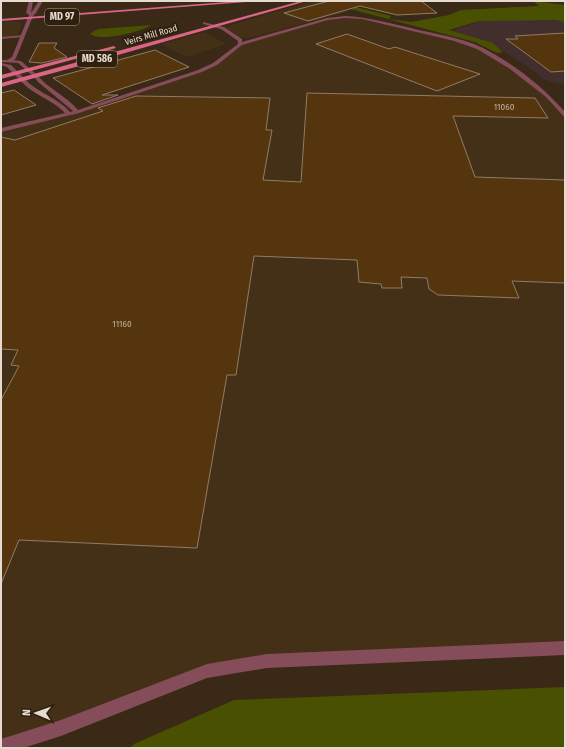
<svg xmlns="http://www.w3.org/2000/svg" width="566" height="749" viewBox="0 0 566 749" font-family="'Fira Sans Condensed',sans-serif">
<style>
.built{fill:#442f17}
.education{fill:#422e2c}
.green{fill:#4a5001}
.building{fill:#55350d;stroke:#907c67}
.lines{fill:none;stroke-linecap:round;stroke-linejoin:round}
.minor{fill:#854c5a;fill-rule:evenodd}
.tertiary{fill:#854c5a;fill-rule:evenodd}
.primary{fill:#da6587;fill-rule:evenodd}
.labels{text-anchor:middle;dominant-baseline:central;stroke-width:4;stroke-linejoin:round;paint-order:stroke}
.far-street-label{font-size:9px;fill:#e6dbd0;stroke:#2f1f0d}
.number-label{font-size:9px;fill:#c2b29f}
.shield{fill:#2f1f0d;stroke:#afa396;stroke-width:1}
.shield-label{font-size:10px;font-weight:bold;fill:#e6dbd0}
</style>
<rect width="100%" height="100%" fill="#392916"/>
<g class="built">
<polygon points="312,1 318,1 347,10 348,12 248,38 242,38 225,27"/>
<polygon points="351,17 370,19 479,48 512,68 548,96 565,116 565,648 207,671 1,747 1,130 77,112 200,71 215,64 240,44 328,19"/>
<polygon points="18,21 22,23 18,36 1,37 1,22"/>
<polygon points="204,32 227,44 187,57 161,44"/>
</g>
<polygon class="education" points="564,16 565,85 542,79 534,71 492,44 449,32 480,21"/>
<g class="green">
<polygon points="533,1 565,5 565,23 557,20 479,21 449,30 493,43 503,52 497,53 475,42 339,6 339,3 391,16 389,19 411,22 449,15 461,10 539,6"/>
<path d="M 151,25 C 142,32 99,42 90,34 L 94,31 L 99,29 Z"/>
<polygon points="565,687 565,748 130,748 134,744 234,700"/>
</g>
<g class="building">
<polygon points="329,1 421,1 437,13 397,15 360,6 308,21 284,13"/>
<polygon points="565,33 565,71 551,72 506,39 518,39 515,36"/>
<polygon points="347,34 389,49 395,47 480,74 437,91 316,44"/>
<polygon points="39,43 57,43 54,48 67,57 42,63 29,62"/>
<polygon points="155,50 189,67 102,95 118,95 92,104 53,78"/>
<polygon points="14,90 36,105 1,115 1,93"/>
<polygon points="307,93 535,98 548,118 453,116 475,177 565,180 565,283 512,281 519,298 438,295 429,289 427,278 401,277 402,288 382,288 381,284 359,282 357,260 254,256 236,375 227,375 197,548 19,540 1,584 1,400 19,366 11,365 18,350 1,349 1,137 15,140 103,111 98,108 136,96 270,98 266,130 272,130 263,180 301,182"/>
</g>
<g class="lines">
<g class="minor">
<path d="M 345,16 C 367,17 389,23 411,28 C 434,34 460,37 481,47 C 513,63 542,86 565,112 L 565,118 L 546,97 L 510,69 L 477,49 L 454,41 L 362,19 L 345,18 L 328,20 L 242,45 L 217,65 L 202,72 L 79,113 L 1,132 L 1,128 L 65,113 C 52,99 32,95 19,79 L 20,78 L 24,78 C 37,93 57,97 70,112 L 73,111 L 38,82 L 33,75 L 37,75 C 49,89 66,96 78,110 L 198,70 L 213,63 L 238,44 L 238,41 L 221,29 L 203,24 L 203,22 L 224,27 L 242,39 L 242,42 L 327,18 Z"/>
<polygon points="25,35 23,37 1,39 1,37"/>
<polygon points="565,641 565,655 267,668 207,678 61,736 23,748 1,748 1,739 61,720 207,664 267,654"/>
</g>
<g class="tertiary">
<polygon points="29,1 33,1 31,13 39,1 43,1 36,13 33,16 16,58 14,60 21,61 37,75 38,76 35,78 18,63 1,62 1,60 7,60 12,57 29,15 26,13"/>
<polygon points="1,63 11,65 24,78 24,80 20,80 7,67 1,65"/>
</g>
<g class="primary">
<polygon points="240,1 258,1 1,21 1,19"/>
<polygon points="301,1 307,1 83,65 1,87 1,83"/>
<polygon points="114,46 116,48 1,79 1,75"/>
</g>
</g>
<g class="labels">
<g class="far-street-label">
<text transform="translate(151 35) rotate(-16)">Veirs Mill Road</text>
</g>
<g class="number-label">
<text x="504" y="107">11060</text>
<text x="122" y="324">11160</text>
</g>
<g class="shield">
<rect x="45" y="9" width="34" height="16" rx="3"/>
<rect x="77" y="51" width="40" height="16" rx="3"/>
</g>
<g class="shield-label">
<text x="62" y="17">MD 97</text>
<text x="97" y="59">MD 586</text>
</g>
</g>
<rect width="566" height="749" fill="none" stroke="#e6dbd0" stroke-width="4"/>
<g transform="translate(36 713) rotate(272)" stroke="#2f1f0d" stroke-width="3" paint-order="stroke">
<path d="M0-3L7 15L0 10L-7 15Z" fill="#e6dbd0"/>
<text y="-6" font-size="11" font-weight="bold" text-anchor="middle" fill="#e6dbd0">N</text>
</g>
</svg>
